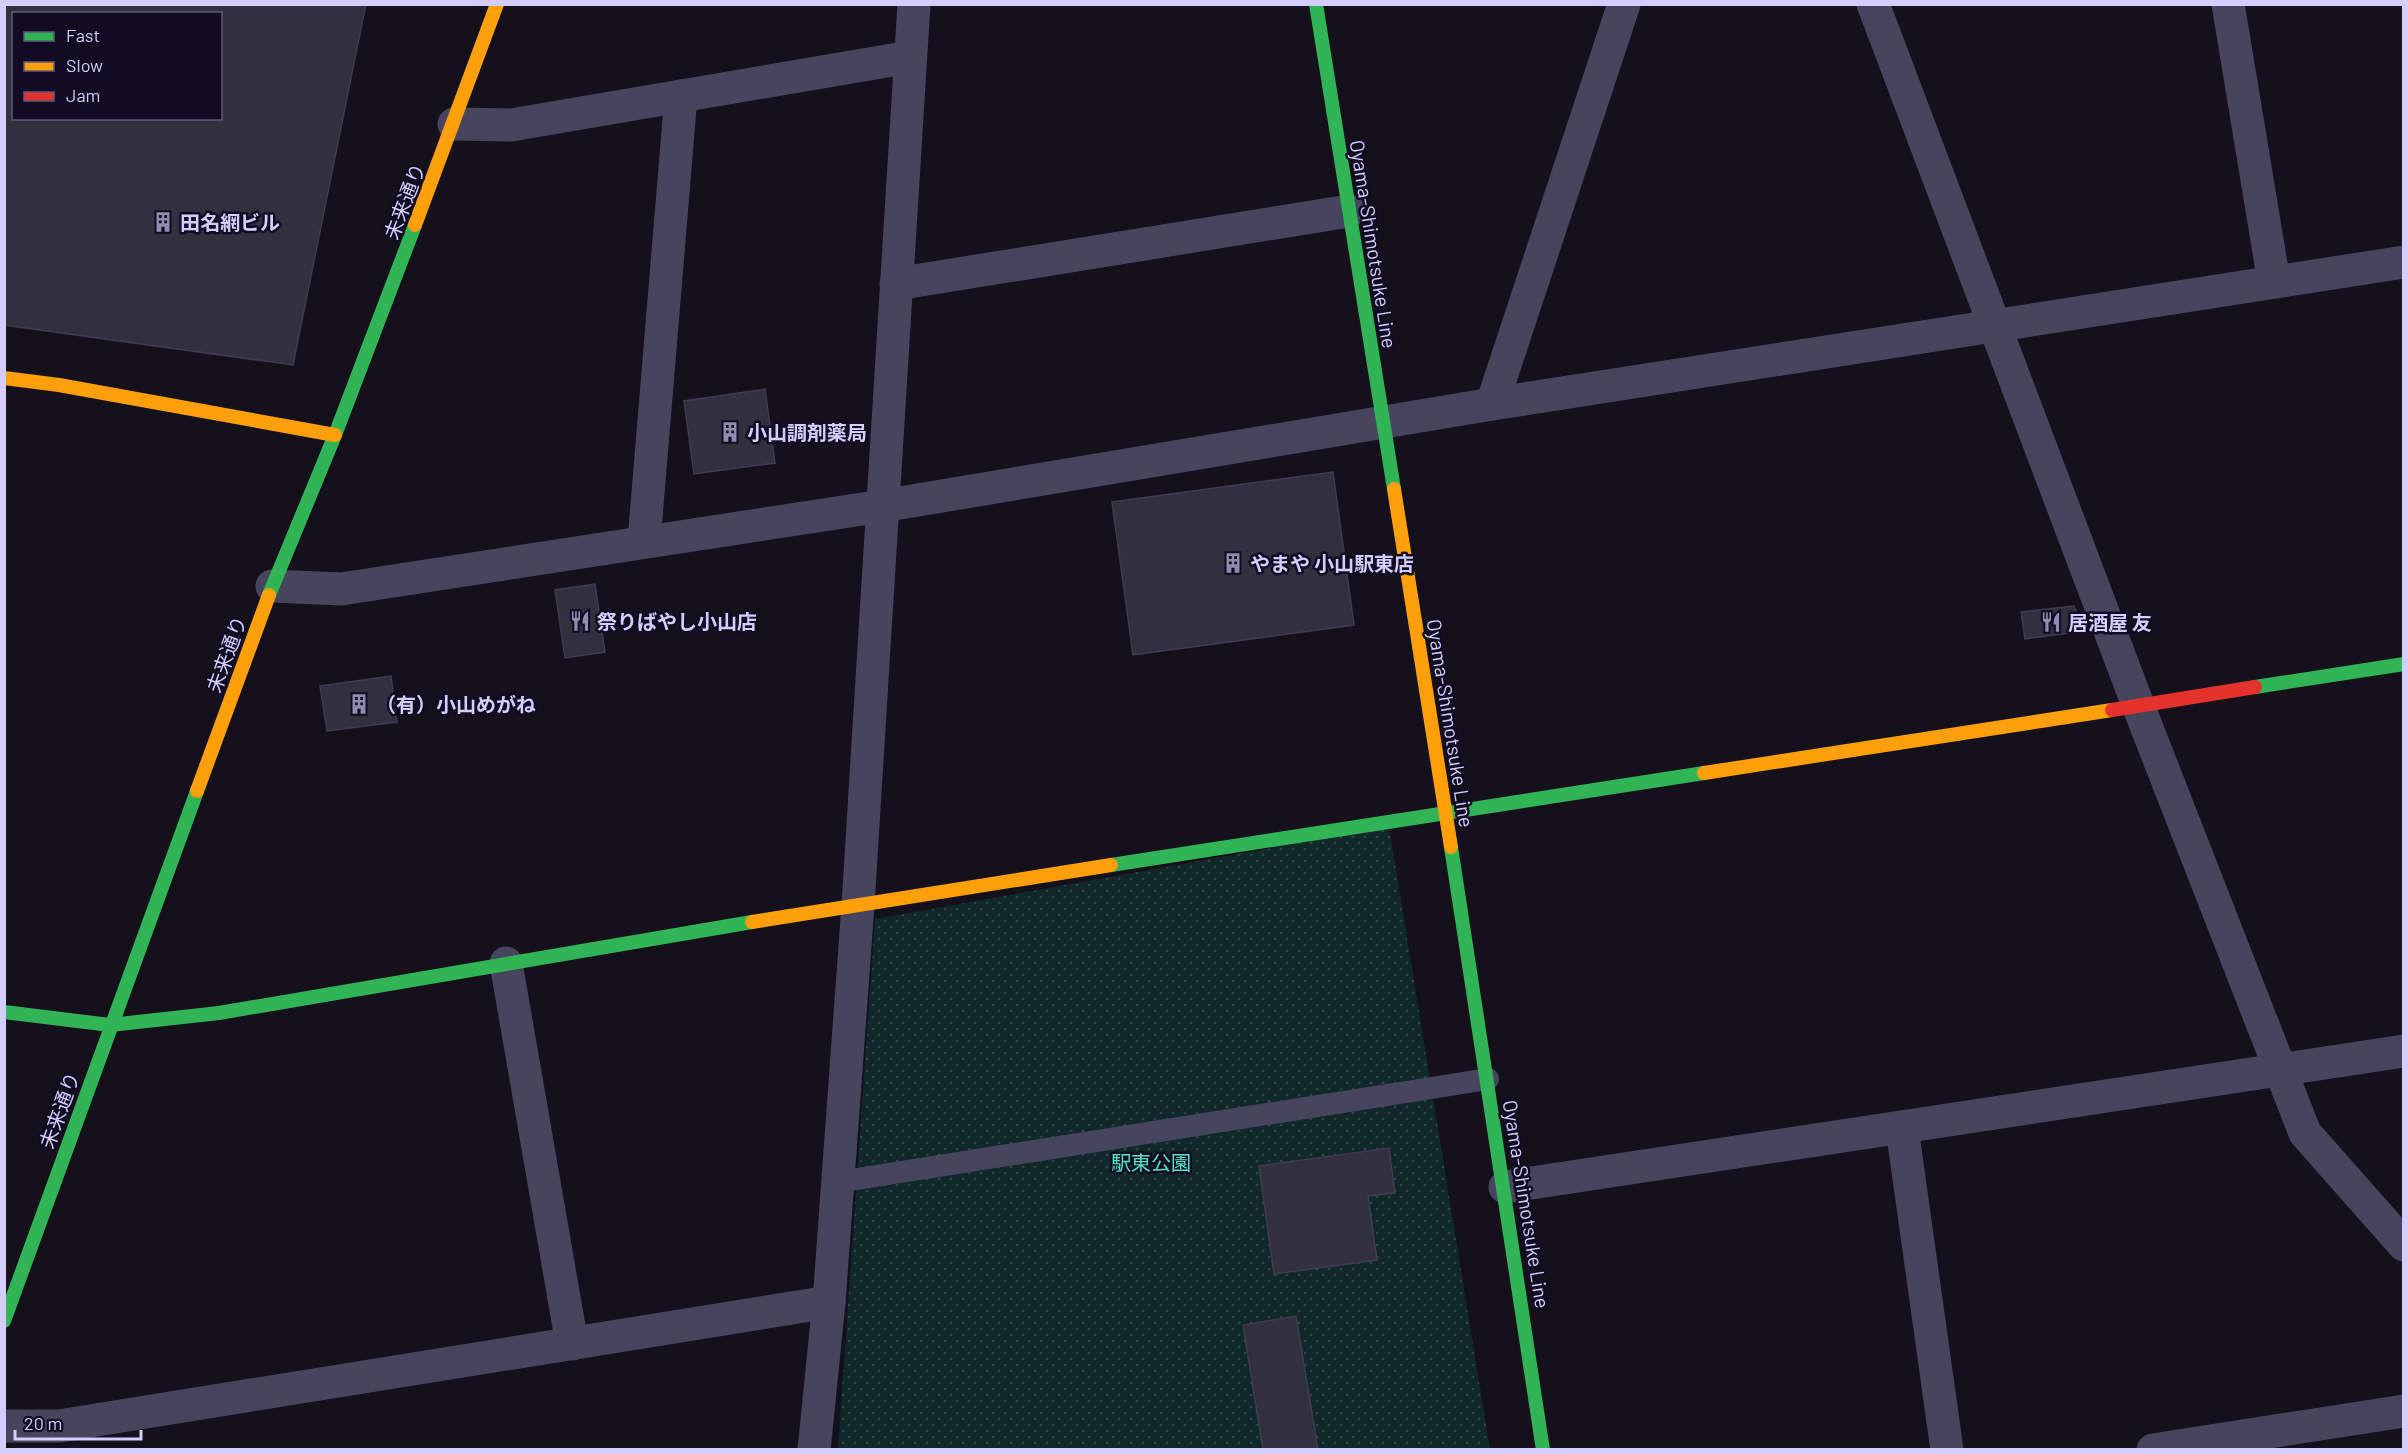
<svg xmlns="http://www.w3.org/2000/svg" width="2408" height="1454" viewBox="0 0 2408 1454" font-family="Barlow,'Noto Sans JP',sans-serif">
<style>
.grass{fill:url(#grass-dots)}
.building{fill:#322f3f;stroke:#403b51;stroke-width:1.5;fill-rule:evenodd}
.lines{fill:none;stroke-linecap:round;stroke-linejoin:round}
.lane{stroke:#47455d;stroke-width:22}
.street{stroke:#47455d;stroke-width:33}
.fast{stroke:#30b455;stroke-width:14}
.slow{stroke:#ff9f0a;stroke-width:14}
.jam{stroke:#e5322d;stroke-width:14}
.labels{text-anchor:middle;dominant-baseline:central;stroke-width:5;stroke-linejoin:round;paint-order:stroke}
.street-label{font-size:20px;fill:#d4cdff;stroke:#110c21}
.poi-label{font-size:20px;font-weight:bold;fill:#d4cdff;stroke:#110c21;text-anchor:start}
.park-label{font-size:20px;fill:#54e3c4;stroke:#110c21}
</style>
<defs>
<pattern id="grass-dots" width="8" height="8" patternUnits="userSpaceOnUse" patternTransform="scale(1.5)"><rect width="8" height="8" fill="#102829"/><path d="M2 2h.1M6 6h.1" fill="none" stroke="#324649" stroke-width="1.8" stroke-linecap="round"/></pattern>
</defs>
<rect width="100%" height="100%" fill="#14111c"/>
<polygon class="grass" points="1389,827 1490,1449 838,1450 875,919"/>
<g class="building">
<path d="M 4,4 L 366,4 L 293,365 L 4,325 ZM 14,14 L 220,14 L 220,118 L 14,118 Z"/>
<polygon points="765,389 775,463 694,474 684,401"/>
<polygon points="1333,472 1354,625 1133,655 1112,502"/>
<polygon points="595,584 605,652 565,658 555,590"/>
<polygon points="2074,606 2084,631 2025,639 2021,612"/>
<polygon points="391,676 397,722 327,731 320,686"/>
<polygon points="1389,1148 1395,1193 1368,1196 1377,1260 1274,1274 1259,1166"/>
<polygon points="1296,1316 1318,1450 1263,1450 1243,1325"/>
</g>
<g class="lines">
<polyline class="lane" points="838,1182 1488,1079"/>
<g class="street">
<polyline points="1873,4 2138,705 2305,1133 2404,1245"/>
<polyline points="2228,4 2274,282"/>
<polyline points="454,124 511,125 910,57"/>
<polyline points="896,284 1349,211"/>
<polyline points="1492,404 1624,4"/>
<polyline points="644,541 681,96"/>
<polyline points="272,586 341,589 882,506 1492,404 2404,262"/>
<polyline points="506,963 572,1344"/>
<polyline points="1902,1128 1947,1450"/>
<polyline points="1505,1187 2404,1051"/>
<polyline points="4,1426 59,1426 829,1302"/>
<polyline points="814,1450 829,1302 858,905 914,4"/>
<polyline points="2153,1450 2404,1411"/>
</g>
<g class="fast">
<polyline points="1316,4 1394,489"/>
<polyline points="269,595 335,435 415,225"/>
<polyline points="2255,687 2404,664"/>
<polyline points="1451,847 1543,1450"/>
<polyline points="1111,865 1704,773"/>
<polyline points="4,1012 110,1025 219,1013 752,922"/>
<polyline points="4,1321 197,791"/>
</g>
<g class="slow">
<polyline points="415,225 497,4"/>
<polyline points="4,378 59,385 335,435"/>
<polyline points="1394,489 1451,847"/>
<polyline points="1704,773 2112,710"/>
<polyline points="197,791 269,595"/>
<polyline points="752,922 1111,865"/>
</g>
<polyline class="jam" points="2112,710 2255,687"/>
</g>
<defs>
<g id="building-bare" transform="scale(1.62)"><path d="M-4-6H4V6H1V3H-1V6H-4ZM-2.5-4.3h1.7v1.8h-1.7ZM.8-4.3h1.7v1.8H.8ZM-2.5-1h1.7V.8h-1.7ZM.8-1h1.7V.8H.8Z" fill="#918bb0" stroke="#110c21" stroke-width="2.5" paint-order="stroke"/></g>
<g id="restaurant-bare" transform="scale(1.62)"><path d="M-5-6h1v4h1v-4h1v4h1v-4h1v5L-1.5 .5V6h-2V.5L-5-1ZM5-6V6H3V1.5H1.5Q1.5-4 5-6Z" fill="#918bb0" stroke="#110c21" stroke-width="2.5" paint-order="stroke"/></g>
</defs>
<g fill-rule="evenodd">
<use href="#building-bare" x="163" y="222"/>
<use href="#building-bare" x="730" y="432"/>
<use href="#building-bare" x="1233" y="563"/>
<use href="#restaurant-bare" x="580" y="621"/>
<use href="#restaurant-bare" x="2051" y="622"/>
<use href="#building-bare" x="359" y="704"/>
</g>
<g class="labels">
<g class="street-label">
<text transform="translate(404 201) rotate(-69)">未来通り</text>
<text transform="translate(1374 244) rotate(81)">Oyama-Shimotsuke Line</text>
<text transform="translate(226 654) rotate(-70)">未来通り</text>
<text transform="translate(1451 723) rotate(81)">Oyama-Shimotsuke Line</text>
<text transform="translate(59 1110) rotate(-70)">未来通り</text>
<text transform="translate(1527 1204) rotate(81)">Oyama-Shimotsuke Line</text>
</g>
<g class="poi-label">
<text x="180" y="222">田名網ビル</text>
<text x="747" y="432">小山調剤薬局</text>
<text x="1250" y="563">やまや 小山駅東店</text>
<text x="597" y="621">祭りばやし小山店</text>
<text x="2068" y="622">居酒屋 友</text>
<text x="376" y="704">（有）小山めがね</text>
</g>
<g class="park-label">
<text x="1151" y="1162">駅東公園</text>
</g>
</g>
<rect width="2408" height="1454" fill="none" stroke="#d4cdff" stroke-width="12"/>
<rect x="12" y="12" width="210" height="108" fill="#110c21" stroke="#5f597a" stroke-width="1.5"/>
<rect x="24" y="32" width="30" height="9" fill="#30b455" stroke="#5f597a" stroke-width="1.5"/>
<text x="66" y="42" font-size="18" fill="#d4cdff">Fast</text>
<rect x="24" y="62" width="30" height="9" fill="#ff9f0a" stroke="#5f597a" stroke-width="1.5"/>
<text x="66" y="72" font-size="18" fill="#d4cdff">Slow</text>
<rect x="24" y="92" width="30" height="9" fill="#e5322d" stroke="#5f597a" stroke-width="1.5"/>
<text x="66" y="102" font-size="18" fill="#d4cdff">Jam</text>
<path d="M15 1430v9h126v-9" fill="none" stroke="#d4cdff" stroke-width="3"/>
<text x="24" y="1430" font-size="18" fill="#d4cdff" stroke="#110c21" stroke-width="4.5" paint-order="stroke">20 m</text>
</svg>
